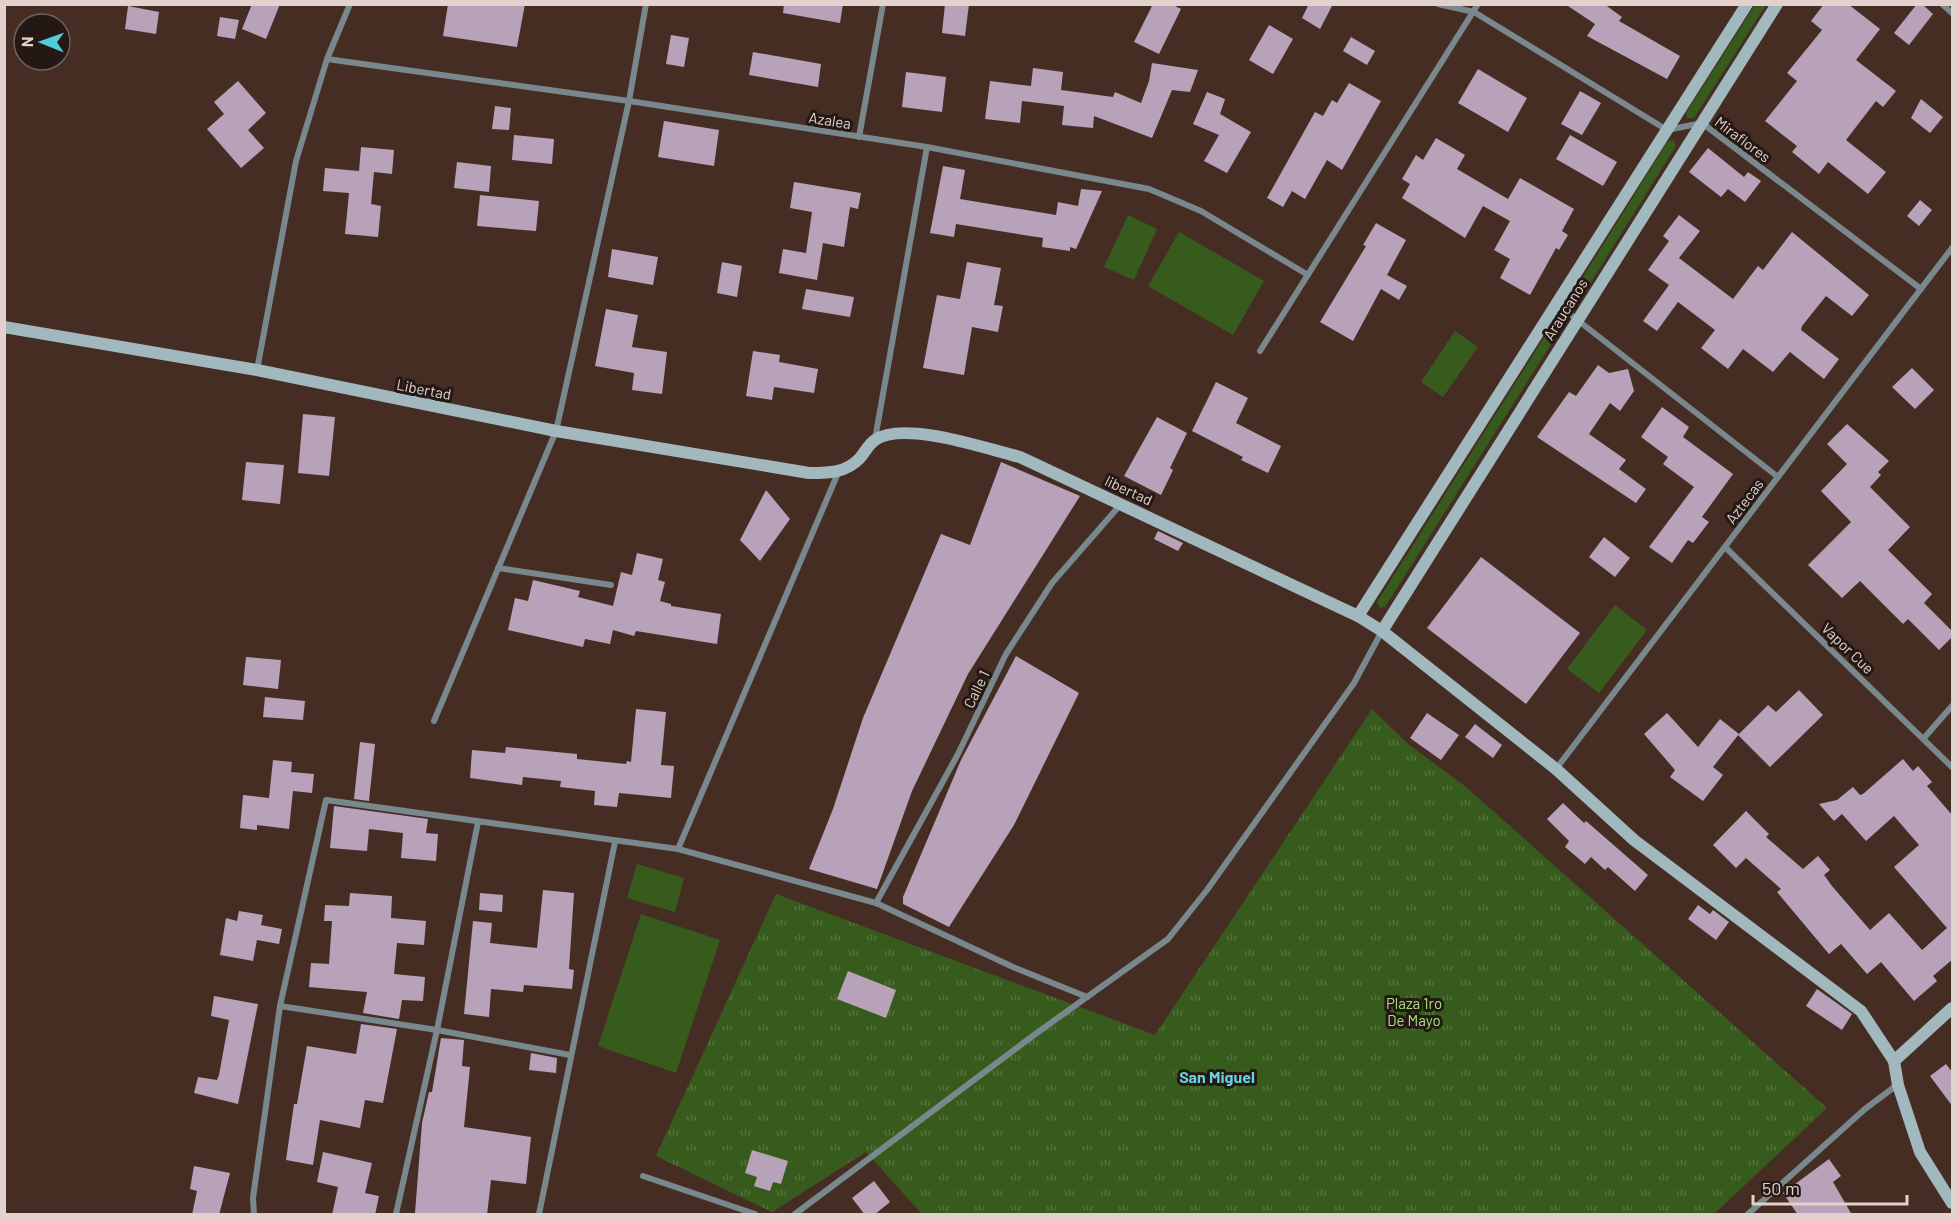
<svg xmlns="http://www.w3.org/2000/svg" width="1957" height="1219" viewBox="0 0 1957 1219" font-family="Barlow,sans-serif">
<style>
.green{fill:#375b1d}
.park{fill:url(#park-tufts)}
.building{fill:#b7a2b9}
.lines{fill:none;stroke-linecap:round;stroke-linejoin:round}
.street{stroke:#79888c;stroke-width:6}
.secondary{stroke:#a0b8be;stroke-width:12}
.labels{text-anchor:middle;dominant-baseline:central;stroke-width:6;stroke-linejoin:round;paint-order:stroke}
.street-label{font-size:15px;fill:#e2d1cc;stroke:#241814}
.park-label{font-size:15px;fill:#a4e27d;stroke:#241814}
.neighbourhood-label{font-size:16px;font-weight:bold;fill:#68d2e1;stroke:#241814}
</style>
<defs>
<pattern id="park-tufts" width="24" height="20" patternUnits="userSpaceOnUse" patternTransform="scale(1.5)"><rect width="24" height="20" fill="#375b1d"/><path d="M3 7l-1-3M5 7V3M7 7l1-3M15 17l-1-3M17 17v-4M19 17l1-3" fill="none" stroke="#54723d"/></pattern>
</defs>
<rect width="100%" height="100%" fill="#462d24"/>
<g class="green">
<polygon points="1755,5 1766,5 1694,118 1687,118 1686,113"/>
<polygon points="1673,140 1676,146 1581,298 1576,299 1573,293 1668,141"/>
<polygon points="1128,215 1157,229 1134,280 1104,267"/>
<polygon points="1179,232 1264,281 1233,335 1148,286"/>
<polygon points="1557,324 1560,330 1385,607 1380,608 1377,602 1552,325"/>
<polygon points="1455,331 1478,347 1443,397 1421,382"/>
<polygon points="1615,605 1647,630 1599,693 1567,669"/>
<polygon points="637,864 684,878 675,912 627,898"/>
<polygon points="641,914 720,940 676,1073 598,1046"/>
</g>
<polygon class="park" points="1372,709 1408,744 1466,787 1827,1108 1714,1214 922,1214 866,1152 772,1212 656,1156 776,894 1155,1035"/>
<g class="building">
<polygon points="252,4 280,4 266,39 242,29"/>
<polygon points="448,4 525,4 517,47 443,36"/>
<polygon points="784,4 843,4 840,23 783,13"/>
<polygon points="945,4 969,4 965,36 942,33"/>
<polygon points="1153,4 1171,4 1181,9 1159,54 1134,42"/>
<polygon points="1309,4 1333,4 1320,29 1302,18"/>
<polygon points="1565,4 1604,4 1622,17 1619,21 1680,56 1667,79 1587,36 1595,24"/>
<polygon points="1824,4 1848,4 1880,29 1856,60 1896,91 1883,107 1876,101 1846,140 1886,172 1868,194 1828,162 1819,174 1792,152 1797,146 1765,121 1797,81 1787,73 1822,30 1811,21"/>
<polygon points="1917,4 1922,4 1933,14 1909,45 1894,33"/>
<polygon points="128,6 159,12 156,34 125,29"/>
<polygon points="220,17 239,20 235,39 217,36"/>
<polygon points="1269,25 1293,39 1273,74 1249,60"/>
<polygon points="671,35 689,38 684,67 666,64"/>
<polygon points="1351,37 1375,51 1367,65 1343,51"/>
<polygon points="753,52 821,64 818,87 749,75"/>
<polygon points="1152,63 1198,70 1190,92 1172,90 1152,138 1094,116 1093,128 1062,125 1064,106 1022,101 1020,123 985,119 990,81 1031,86 1033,68 1063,72 1061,90 1113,97 1115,92 1141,103 1149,81"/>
<polygon points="1478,69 1527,98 1508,132 1458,103"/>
<polygon points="906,72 946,77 942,112 902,107"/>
<polygon points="238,81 266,113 248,130 264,148 241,168 207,129 224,114 214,102"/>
<polygon points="1349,83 1381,101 1342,170 1327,160 1305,199 1292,191 1283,207 1267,198 1315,112 1323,116 1332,100 1337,103"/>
<polygon points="1580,91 1601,103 1582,135 1561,124"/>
<polygon points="1207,92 1225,99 1220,114 1251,132 1227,173 1204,161 1219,135 1193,124"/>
<polygon points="1921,99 1943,117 1930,133 1911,118"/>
<polygon points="495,106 511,108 509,130 492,129"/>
<polygon points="664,121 719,130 714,166 658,157"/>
<polygon points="514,135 554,139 552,164 512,160"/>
<polygon points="1570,135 1617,162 1603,186 1556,159"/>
<polygon points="1436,138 1465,155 1457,169 1508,199 1520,178 1574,209 1562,231 1568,235 1559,250 1556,248 1530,295 1500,278 1510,259 1494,250 1510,221 1483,206 1465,238 1402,198 1410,184 1402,179 1416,155 1423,160"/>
<polygon points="361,147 394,150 392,174 374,172 371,204 381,206 378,237 345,234 349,193 323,191 325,168 359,171"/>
<polygon points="1708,148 1744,177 1748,172 1761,181 1745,202 1728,189 1721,197 1689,172"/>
<polygon points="457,162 491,166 489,192 454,188"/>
<polygon points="943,166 965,170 960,199 1056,215 1058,202 1078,206 1081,189 1102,191 1076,249 1070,247 1070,251 1042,247 1043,238 956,224 954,237 930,233"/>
<polygon points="794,182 861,193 858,209 850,207 844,247 823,243 817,280 779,273 783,249 806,253 812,212 790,208"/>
<polygon points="480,195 539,201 536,231 477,226"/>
<polygon points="1920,200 1932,210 1919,226 1907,216"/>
<polygon points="1679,215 1700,231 1679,258 1733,299 1758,266 1763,270 1792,232 1869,295 1852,316 1826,296 1802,326 1801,330 1839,359 1824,379 1790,352 1773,372 1743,349 1728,369 1701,348 1715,330 1678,302 1657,331 1643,321 1669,285 1648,270 1669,241 1663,236"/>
<polygon points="1376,223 1406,240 1387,275 1407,286 1399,300 1381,289 1353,341 1320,322 1366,246 1363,245"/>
<polygon points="612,249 658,257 653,285 608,277"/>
<polygon points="722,262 742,266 737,297 717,293"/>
<polygon points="967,262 1001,268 994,305 1003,306 998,332 972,327 964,375 923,368 937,295 960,299"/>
<polygon points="806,289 854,297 850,317 802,309"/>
<polygon points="606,309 638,315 632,347 667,352 662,394 632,390 634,373 595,366"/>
<polygon points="753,351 780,355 779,362 818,369 814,393 774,387 772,400 746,396"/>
<polygon points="1598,365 1609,373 1628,369 1634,391 1620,411 1610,403 1589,434 1626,460 1619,469 1646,489 1636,503 1537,437 1569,392 1576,396"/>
<polygon points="1912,368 1934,390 1915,409 1892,387"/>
<polygon points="1216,382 1248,398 1236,423 1281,446 1268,473 1241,460 1243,457 1192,431"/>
<polygon points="1662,407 1689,427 1683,437 1733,474 1702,517 1709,522 1693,543 1688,540 1672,563 1649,547 1694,487 1663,464 1668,457 1641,437"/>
<polygon points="303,414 335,417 329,476 298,473"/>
<polygon points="1157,417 1187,433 1170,468 1173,470 1161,495 1124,476"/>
<polygon points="1847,424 1889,461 1878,472 1881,475 1870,487 1910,527 1888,550 1932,594 1924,603 1953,632 1953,636 1939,650 1908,619 1903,624 1860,581 1842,598 1808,565 1851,522 1821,491 1847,464 1827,444"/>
<polygon points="246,462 284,465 280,504 242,500"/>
<polygon points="1001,462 1080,496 968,674 912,791 877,889 809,869 833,809 863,718 941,534 970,545"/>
<polygon points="766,490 790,519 760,561 740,540"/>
<polygon points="1158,531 1183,543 1178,551 1154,539"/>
<polygon points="1604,537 1630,558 1615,577 1589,557"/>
<polygon points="637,553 663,559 658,580 665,582 660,601 671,604 671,606 721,614 717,644 636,631 634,636 613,630 610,644 585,639 583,647 508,630 515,598 528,601 533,580 580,591 578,597 613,606 621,572 632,575"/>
<polygon points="1481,557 1580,633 1526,704 1427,628"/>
<polygon points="1016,656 1079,693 1014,825 949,927 903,904 903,897 961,760"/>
<polygon points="246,657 281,660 278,689 243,685"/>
<polygon points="1799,690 1823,715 1770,767 1738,735 1768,705 1776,712"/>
<polygon points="265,697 305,701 303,720 263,717"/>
<polygon points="636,709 666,712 661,765 674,766 671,798 619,793 617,807 594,805 595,791 560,787 561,781 523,777 522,785 470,778 472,750 505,753 506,747 577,754 577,759 626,764 627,761 631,762"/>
<polygon points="1427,713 1459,735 1441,760 1410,738"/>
<polygon points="1667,713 1698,747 1720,719 1739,734 1713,767 1723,775 1703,801 1670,777 1675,770 1644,734"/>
<polygon points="1475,724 1502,745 1493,758 1465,737"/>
<polygon points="360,742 375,744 369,801 354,799"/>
<polygon points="1903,759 1913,771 1918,766 1932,782 1927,786 1953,816 1953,959 1933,976 1937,981 1914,1001 1881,962 1867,974 1841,944 1829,954 1777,892 1781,889 1746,858 1736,868 1713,845 1746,811 1769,834 1766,837 1803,869 1818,856 1830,870 1824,875 1832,886 1870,930 1889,913 1922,950 1947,928 1894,867 1919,845 1894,816 1866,841 1842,814 1834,821 1819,804 1837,800 1853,787 1860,795 1863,794"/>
<polygon points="273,760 292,762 291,772 314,774 312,793 293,791 289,829 257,825 257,830 240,828 243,795 269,798"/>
<polygon points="1563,803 1584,823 1586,821 1648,875 1635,891 1608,867 1605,870 1591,857 1585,864 1565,847 1569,841 1547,819"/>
<polygon points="334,806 428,819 426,833 438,834 436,861 401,858 403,833 369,829 367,851 330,848"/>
<polygon points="543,890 574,893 569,969 574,970 572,989 524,985 523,992 491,989 489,1017 464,1014 473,921 492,923 490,943 537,948"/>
<polygon points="350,893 392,896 391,918 426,921 424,945 397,943 394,974 425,977 423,1001 402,1000 399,1019 363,1013 367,992 309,987 311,963 329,964 332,921 324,921 325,905 349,906"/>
<polygon points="480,893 503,895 502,912 479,910"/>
<polygon points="1698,905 1710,914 1713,910 1729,922 1716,940 1688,919"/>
<polygon points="239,911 263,915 261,925 282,929 279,944 257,940 253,961 220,955 226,918 237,921"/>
<polygon points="848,971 896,990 886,1018 837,999"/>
<polygon points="1817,989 1852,1014 1842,1030 1806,1006"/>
<polygon points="214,996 258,1004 238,1104 194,1093 198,1077 217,1080 219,1075 229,1020 211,1016"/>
<polygon points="361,1024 397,1029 383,1103 365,1100 360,1128 320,1120 313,1165 286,1160 294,1104 297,1104 307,1046 356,1054"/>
<polygon points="441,1038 464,1040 462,1066 470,1067 464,1127 531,1137 526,1184 491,1180 487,1215 415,1213 422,1123 429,1092 432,1092"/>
<polygon points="531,1053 557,1058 556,1073 529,1070"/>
<polygon points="1946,1064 1953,1073 1953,1107 1930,1076"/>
<polygon points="752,1150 788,1161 781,1184 773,1182 770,1191 754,1186 757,1177 745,1173"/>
<polygon points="323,1152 372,1163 365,1193 379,1196 375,1215 332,1215 338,1187 317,1182"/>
<polygon points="1829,1159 1841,1176 1833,1182 1852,1215 1798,1215 1783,1193"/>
<polygon points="194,1166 230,1173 219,1215 192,1215 197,1191 190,1189"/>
<polygon points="874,1181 890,1202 874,1215 865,1215 852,1198"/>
</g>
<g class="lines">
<g class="street">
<polyline points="1438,4 1474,12 1667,130 1702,123 1921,289"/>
<polyline points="1942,4 1952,13"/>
<polyline points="327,59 629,101 927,147 1149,189 1201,211 1308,275"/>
<polyline points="859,137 883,4"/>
<polyline points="1557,304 1778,477"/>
<polyline points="1260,351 1478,4"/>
<polyline points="257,370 296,161 327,59 350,4"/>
<polyline points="875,439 927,147"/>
<polyline points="1725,547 1952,767"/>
<polyline points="498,568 611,585"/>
<polyline points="434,721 556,431 629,101 646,4"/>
<polyline points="1924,738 1952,706"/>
<polyline points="1556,769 1952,248"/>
<polyline points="678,849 838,473"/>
<polyline points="876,903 958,754 1006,654 1052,583 1121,504"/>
<polyline points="280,1006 437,1030 570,1055"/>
<polyline points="643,1176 755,1214"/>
<polyline points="254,1214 253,1198 280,1006 326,800 678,849 876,903 1013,967 1087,997"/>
<polyline points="396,1214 437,1030 478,822"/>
<polyline points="539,1214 615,842"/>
<polyline points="795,1214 1034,1035 1168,939 1207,890 1354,683 1382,631"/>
<polyline points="1748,1214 1865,1109 1897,1085"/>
</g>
<g class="secondary">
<path d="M 4,327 L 257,370 L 556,431 L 809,473 C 829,473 846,473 860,458 C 865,452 869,444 875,440 C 904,420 987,449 1020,457 L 1358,616 L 1382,631 L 1556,769 L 1634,840 L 1861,1011 L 1894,1061 L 1898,1085 L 1920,1152 L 1952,1203"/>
<polyline points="1358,616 1747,4"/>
<polyline points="1382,631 1777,4"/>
<polyline points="1894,1061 1952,1008"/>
</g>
</g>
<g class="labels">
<g class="street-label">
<text transform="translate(830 120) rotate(9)">Azalea</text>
<text transform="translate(1743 139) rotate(37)">Miraflores</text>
<text transform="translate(1565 309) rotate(-58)">Araucanos</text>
<text transform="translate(424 389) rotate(11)">Libertad</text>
<text transform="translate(1129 490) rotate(25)">libertad</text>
<text transform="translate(1744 501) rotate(-53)">Aztecas</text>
<text transform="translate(1848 648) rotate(44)">Vapor Cue</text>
<text transform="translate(976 689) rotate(-64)">Calle 1</text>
</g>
<g class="park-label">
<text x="1414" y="1003">Plaza 1ro<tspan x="1414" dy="17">De Mayo</tspan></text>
</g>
<g class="neighbourhood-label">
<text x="1217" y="1076">San Miguel</text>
</g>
</g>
<rect width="1957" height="1219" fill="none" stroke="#e2d1cc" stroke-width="12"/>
<g transform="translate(42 42) rotate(271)"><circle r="28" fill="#241814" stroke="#70625e" stroke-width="1.5"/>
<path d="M0-4.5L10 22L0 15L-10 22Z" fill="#53cbda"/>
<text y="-9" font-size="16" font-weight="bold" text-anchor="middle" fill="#e2d1cc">N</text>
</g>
<path d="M1753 1195v9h154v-9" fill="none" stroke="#e2d1cc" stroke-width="3"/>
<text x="1762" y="1195" font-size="18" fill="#e2d1cc" stroke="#241814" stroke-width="4.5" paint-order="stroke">50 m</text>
</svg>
